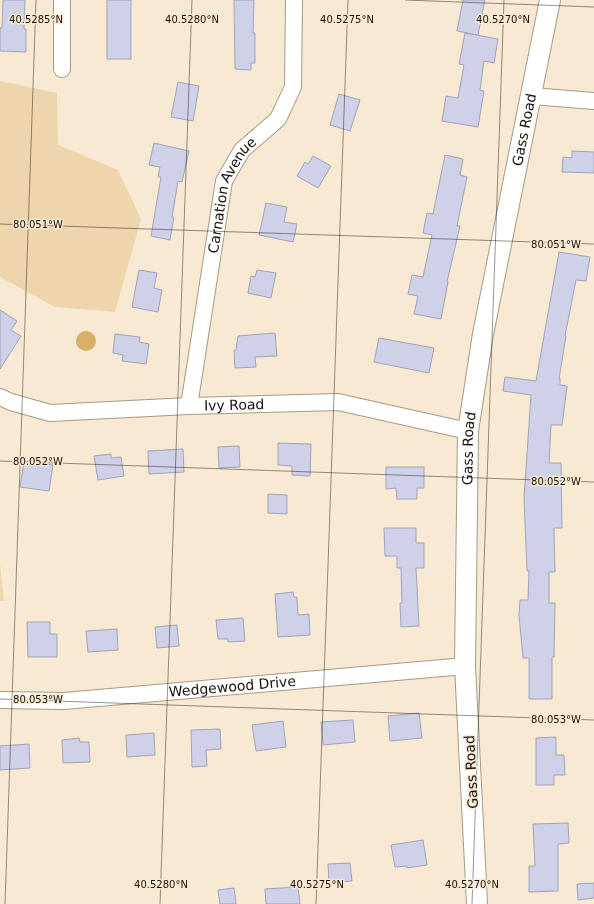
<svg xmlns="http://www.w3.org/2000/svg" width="594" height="904" viewBox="0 0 594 904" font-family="'DejaVu Sans',sans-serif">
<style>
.green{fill:#efd5ab}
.water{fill:#d9ae69}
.building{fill:#cfd1e9;stroke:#a1a3ba}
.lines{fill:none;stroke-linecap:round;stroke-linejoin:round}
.minor-casing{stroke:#a79a85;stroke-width:18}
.tertiary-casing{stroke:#a79a85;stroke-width:22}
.minor{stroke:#fff;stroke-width:16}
.tertiary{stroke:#fff;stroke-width:20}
.ticks{fill:none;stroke:#16110a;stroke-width:1;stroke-opacity:0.45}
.labels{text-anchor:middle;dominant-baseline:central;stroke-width:3;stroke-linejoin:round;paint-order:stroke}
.street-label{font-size:14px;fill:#16110a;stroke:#f7e9d2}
.ticks-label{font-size:10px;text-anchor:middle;fill:#16110a;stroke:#f7e9d2;stroke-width:3;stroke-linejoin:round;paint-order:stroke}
</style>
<rect width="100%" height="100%" fill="#f7e9d2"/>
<g class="green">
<polygon points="0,81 57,93 58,145 118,170 141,219 115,312 55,307 0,277"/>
<polygon points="0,564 4,601 0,601"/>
</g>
<circle class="water" cx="86" cy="341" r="10"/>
<g class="building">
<polygon points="3,0 25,0 24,29 26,29 26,52 0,51 0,28 2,28"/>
<rect x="107" y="0" width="24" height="59"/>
<polygon points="234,0 254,0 253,33 255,33 255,63 251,63 251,70 235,69"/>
<polygon points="463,0 485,0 478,35 457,31"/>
<polygon points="465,33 498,39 494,63 484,61 480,90 484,91 478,127 442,121 446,96 458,98 464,65 459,64"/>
<polygon points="178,82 199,86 193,121 171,117"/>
<polygon points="339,94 360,100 350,131 330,125"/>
<polygon points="154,143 189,151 182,182 178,181 172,217 174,217 170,240 151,236 161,177 158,177 160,167 149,165"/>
<polygon points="572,151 594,152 594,173 562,172 563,157 572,158"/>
<polygon points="445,155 463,159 460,175 467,177 457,226 460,226 447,282 448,282 441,319 414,314 418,296 408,294 412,275 423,277 432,235 423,233 427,213 433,214"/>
<polygon points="313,156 331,166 318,188 297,176 305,162 308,164"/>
<polygon points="266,203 287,207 284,222 297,224 293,242 259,235"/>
<polygon points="559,252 590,257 586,281 576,280 565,336 566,336 559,379 560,379 560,385 567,386 562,425 551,425 549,463 561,463 562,528 554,528 555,572 549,572 549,603 555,603 554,657 552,657 552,699 529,699 529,658 523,658 519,615 520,600 528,600 529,571 527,571 524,498 531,395 503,391 505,377 536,381"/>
<polygon points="139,270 157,273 154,288 162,290 158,312 132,307"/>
<polygon points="257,270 276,273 271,298 248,293 251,276 255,277"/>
<polygon points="0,310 17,321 11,330 21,336 0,369"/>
<polygon points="275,333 277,356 255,357 256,367 235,368 234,350 236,350 238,336"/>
<polygon points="115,334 140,337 139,342 149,344 146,364 122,361 123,355 113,353"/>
<polygon points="379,338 434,348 429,373 374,362"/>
<polygon points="278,443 311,444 310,476 292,475 292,466 278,465"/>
<polygon points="239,446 240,467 219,468 218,447"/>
<polygon points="183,449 184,472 149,474 148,451"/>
<polygon points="111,454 111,458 121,457 124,476 98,480 94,456"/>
<polygon points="24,461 53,465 49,491 20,487"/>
<polygon points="386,467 424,467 424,488 417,488 417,499 397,499 396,488 386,489"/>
<polygon points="268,494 287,495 287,514 268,513"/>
<polygon points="384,528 416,528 416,543 424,543 424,568 416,568 419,626 401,627 400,603 402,603 401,568 397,568 397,556 385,556"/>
<polygon points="293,592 294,597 297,597 298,615 309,614 310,635 278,637 275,594"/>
<polygon points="243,618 245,641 228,642 228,639 218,639 216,620"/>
<polygon points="27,622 50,622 50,634 57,634 57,657 28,657"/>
<polygon points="177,625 179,646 157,648 155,627"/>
<polygon points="117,629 118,650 88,652 86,631"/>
<polygon points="419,713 422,738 390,741 388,716"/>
<polygon points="353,720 355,742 323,745 321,722"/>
<polygon points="283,721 286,747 256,751 252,725"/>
<polygon points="220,729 221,749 206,750 207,766 192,767 191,730"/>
<polygon points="154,733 155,755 127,757 126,735"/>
<polygon points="556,737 556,755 564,755 565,775 554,775 554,785 536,785 536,738"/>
<polygon points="79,738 80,742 89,742 90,762 63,763 62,740"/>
<polygon points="29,744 30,768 0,770 0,746"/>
<polygon points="568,823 569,843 558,844 558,891 529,892 529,866 535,866 533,824"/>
<polygon points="423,840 427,865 407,868 407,866 395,867 391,845"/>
<polygon points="350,863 352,881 329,883 328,864"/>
<polygon points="594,883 594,898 578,900 577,884"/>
<polygon points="298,887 300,904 266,904 265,889"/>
<polygon points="234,888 236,904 220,904 218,890"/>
</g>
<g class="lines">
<g class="minor-casing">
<g id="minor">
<polyline points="62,0 62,69"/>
<polyline points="532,96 594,101"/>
<path id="s1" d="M 0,397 L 11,402 L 50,413 L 189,406 L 338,402 L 468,431"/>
<path id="s2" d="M 189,406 L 224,181 L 242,150 L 278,119 L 293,87 L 294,0"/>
<path id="s3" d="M 0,700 L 64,701 L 465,666"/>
</g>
</g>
<g class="tertiary-casing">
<g id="tertiary">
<path id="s4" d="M 477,904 L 465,666 L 468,431 L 483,334 L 550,0"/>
</g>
</g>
<use href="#minor" class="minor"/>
<use href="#tertiary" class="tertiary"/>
</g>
<path class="ticks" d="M 405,0 L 594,7M 0,224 L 594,244M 0,461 L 594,482M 0,699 L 594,720M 5,904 L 36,0M 160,904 L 192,0M 316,904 L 348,0M 472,904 L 504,0"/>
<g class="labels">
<g class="street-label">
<text stroke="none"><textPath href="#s4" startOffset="780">Gass Road</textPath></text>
<text stroke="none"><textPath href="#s2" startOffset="217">Carnation Avenue</textPath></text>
<text stroke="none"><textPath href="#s1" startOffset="237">Ivy Road</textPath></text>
<text stroke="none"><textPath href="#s4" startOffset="456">Gass Road</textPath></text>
<text stroke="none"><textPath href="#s3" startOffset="233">Wedgewood Drive</textPath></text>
<text transform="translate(471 772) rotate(-93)">Gass Road</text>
</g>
</g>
<g class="ticks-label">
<text x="36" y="23">40.5285°N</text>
<text x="192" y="23">40.5280°N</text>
<text x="347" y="23">40.5275°N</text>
<text x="503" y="23">40.5270°N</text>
<text x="38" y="228">80.051°W</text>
<text x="556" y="248">80.051°W</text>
<text x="38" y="465">80.052°W</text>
<text x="556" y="485">80.052°W</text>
<text x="38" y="703">80.053°W</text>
<text x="556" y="723">80.053°W</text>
<text x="161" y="888">40.5280°N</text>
<text x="317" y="888">40.5275°N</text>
<text x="472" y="888">40.5270°N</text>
</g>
</svg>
